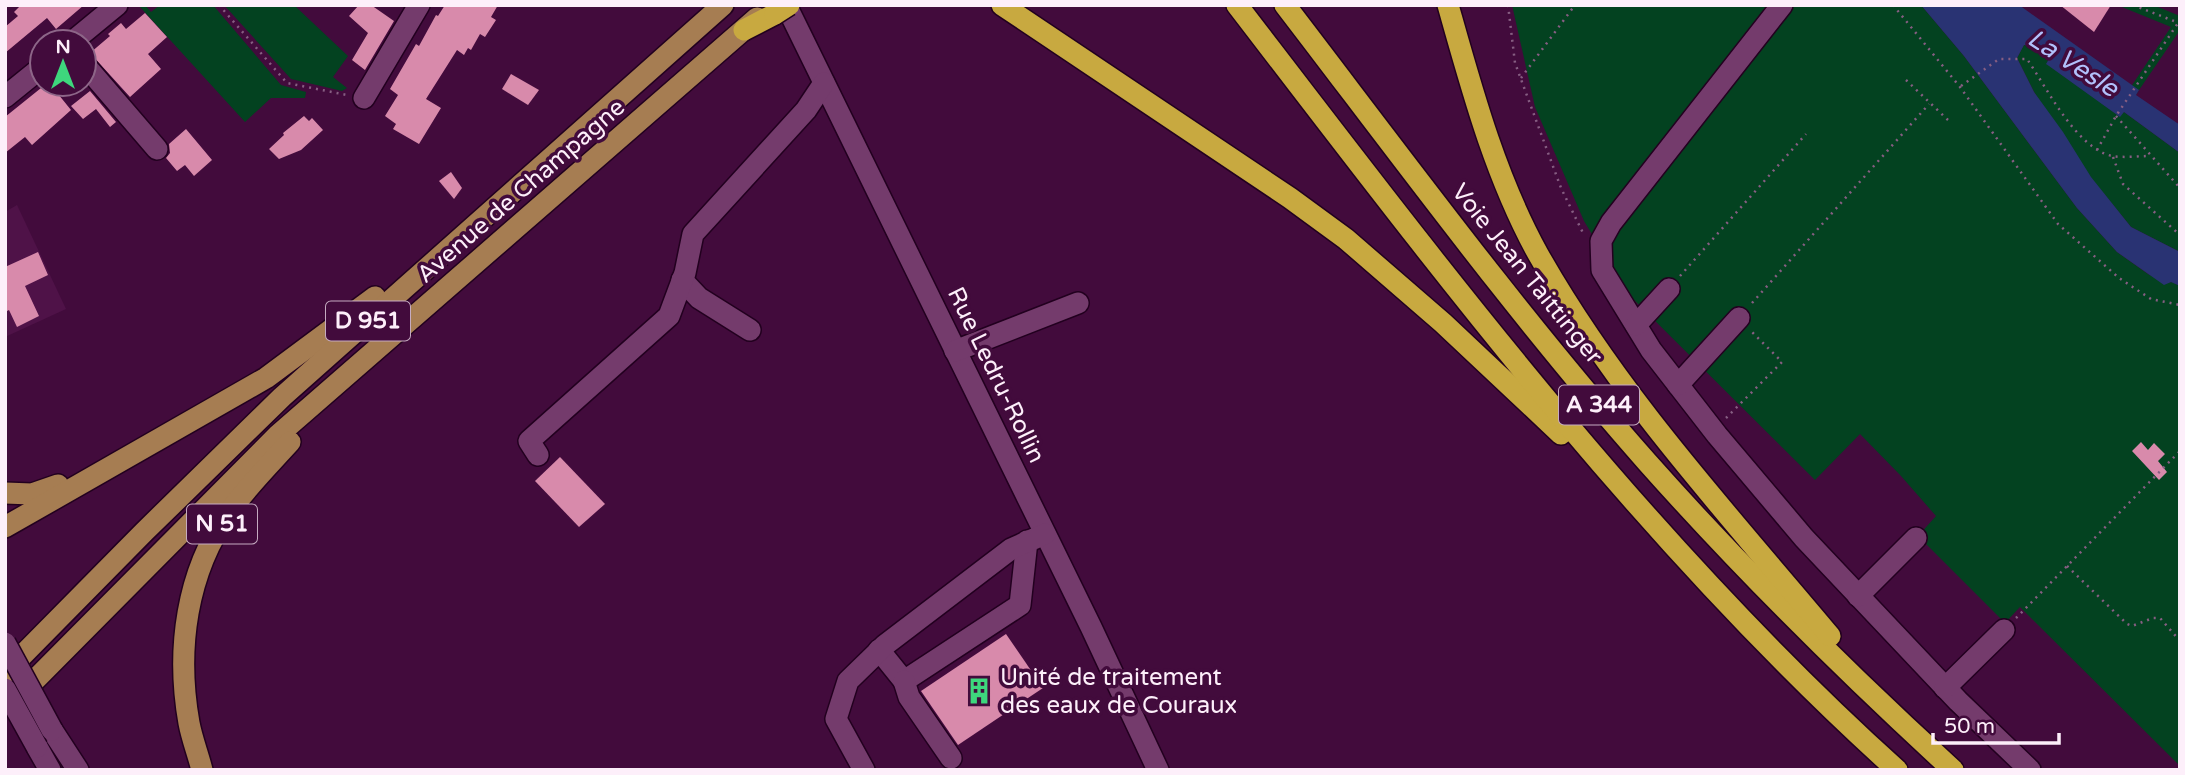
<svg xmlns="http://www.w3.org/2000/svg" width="2185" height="775" viewBox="0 0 2185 775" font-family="'Varela Round',sans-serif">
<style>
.built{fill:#4f1248}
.green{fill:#034220}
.water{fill:#293373}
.building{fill:#d88aab}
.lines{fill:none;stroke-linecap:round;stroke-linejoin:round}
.minor-casing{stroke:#22001f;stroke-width:24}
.major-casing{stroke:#22001f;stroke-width:24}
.highway-casing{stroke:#22001f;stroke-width:24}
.path{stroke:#865e82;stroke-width:2.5;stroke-dasharray:2 5;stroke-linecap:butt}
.minor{stroke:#743b6c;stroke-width:21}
.major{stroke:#a67d52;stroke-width:21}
.highway{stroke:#c8a940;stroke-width:21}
.minor-bridge-casing{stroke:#22001f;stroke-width:24;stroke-linecap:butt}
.highway-bridge-casing{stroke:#22001f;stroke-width:24;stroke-linecap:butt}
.minor-bridge{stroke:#743b6c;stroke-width:21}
.highway-bridge{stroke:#c8a940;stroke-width:21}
.labels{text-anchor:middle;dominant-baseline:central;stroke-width:7;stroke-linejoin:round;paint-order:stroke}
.shield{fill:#420b3c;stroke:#c5abc1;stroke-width:2}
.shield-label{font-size:23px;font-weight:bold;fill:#fdeffa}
.street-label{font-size:24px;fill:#fdeffa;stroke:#420b3c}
.poi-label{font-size:24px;fill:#fdeffa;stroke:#420b3c;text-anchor:start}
.water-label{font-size:26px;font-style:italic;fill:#b1c1fb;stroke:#420b3c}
</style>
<rect width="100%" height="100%" fill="#420b3c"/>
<polygon class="built" points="17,205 66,309 5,337 5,212"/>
<g class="green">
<polygon points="141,5 145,5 151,12 160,5 213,5 281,85 306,92 305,98 271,98 245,122 140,7"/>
<polygon points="224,5 294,5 348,56 333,77 347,88 342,91 291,79"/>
<polygon points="1512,5 1921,5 1964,56 2077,208 2117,252 2148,274 2166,283 2172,282 2180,286 2180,766 2020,607 2005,623 1918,536 1936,516 1901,476 1860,434 1815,480 1628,294 1584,221 1535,107"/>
<polygon points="2117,5 2153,5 2180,16 2180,30 2124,112 2180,153 2180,252 2131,227 2091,178 2034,92 2017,58 2024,45 2033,46 2049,60 2047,64 2114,112 2171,27"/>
</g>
<polygon class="water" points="1921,5 2019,5 2139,90 2136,95 2180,125 2180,153 2124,112 2120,117 2049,66 2046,64 2049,59 2033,46 2024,45 2017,58 2034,92 2063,132 2091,177 2131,227 2180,252 2180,286 2171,282 2164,285 2117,252 2077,208 1964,56"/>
<g class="building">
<polygon points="21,5 84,5 56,29 47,18 5,53 5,27 18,16 14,12"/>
<polygon points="359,5 371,5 394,21 365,70 352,60 368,33 349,16"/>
<polygon points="445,5 498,5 491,17 496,20 485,37 480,34 471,50 468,48 464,55 457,50 426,99 441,108 419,144 393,129 396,124 385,116 398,95 390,89 416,44 419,46 436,15 438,16"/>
<polygon points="2060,5 2111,5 2094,32"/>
<polygon points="145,13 167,37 148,54 161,69 130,97 90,53 110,36 108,34 121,23 126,29"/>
<polygon points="511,74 539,90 528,105 502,89"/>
<polygon points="46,84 50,84 71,110 32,145 25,137 5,153 5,117"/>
<polygon points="90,91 116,122 110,127 96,109 83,119 71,106"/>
<polygon points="304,116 309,121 312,118 323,130 301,150 279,159 269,149 284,135 283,133"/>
<polygon points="186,129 212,160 194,176 185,165 177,171 166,158 170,153 169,144"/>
<polygon points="451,172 462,188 454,199 439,181"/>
<polygon points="38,252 48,275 25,286 39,316 17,327 9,310 5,312 5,267"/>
<polygon points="2141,442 2148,450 2154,443 2165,454 2158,461 2167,472 2159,480 2132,451"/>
<polygon points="560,457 605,504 579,527 535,481"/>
<polygon points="1006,634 1043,688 958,745 921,691"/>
</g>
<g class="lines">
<g class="minor-casing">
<g id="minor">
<polyline points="786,5 1091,627 1158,770"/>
<polyline points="1782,5 1611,223 1601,241 1602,270 1651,350 1717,435 1804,538 1958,701 2030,770"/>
<polyline points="72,42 117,5"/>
<polyline points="84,64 157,149"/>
<polyline points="5,97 42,67"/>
<polyline points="364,98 419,5"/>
<polyline points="682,280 699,298 750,330"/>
<polyline points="1636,325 1669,289"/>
<polyline points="955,351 1078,303"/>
<polyline points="1678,385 1739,318"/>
<polyline points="538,455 529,441 669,316 685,273 693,234 806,110 824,83"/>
<polyline points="1858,596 1916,538"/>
<polyline points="879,650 904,681 1020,605 1027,541"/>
<polyline points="904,681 909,697 951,758"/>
<polyline points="1945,688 2004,630"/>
<polyline points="52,730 78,770"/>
<polyline points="37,747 50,770"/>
<polyline points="864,770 836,719 848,681 885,645 1011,549 1045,534"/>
</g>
</g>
<g class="major-casing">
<g id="major">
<polyline points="5,493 32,494 58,485"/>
<polyline points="5,527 266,378 375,297"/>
<polyline points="5,673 144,532 282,397 723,5"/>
<polyline points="16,699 278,435 757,18"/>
<path d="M 202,770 C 198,754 192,739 189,723 C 176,650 186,572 230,511 C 247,487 270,464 290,442"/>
</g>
</g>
<g class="highway-casing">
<g id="highway">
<polyline points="1002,5 1290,198 1346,239 1443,323 1561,434"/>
<path d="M 1237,5 C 1442,272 1646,544 1897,770"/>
<path d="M 1285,5 C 1403,159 1518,316 1647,462 C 1743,570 1846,672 1953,770"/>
<path d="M 1448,5 C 1472,90 1495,176 1538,254 C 1617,394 1727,513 1830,636"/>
<polyline points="744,30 775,14"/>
</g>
</g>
<g class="path">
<polyline points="219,5 287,83 347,95"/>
<polyline points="1508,5 1515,63 1561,188 1583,233"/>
<polyline points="1893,5 1960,87 2058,224 2119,278 2151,299 2180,305"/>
<polyline points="2133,5 2179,23"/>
<polyline points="1521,78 1575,5"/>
<polyline points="1906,80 1948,120"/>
<path d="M 1961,86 L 1999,59 L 2027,59 C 2047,88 2076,148 2112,156 C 2124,158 2138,156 2150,156"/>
<polyline points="2116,116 2180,188"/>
<polyline points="2097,150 2116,116 2178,23"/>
<polyline points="2113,157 2123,184 2180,235"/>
<polyline points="1680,276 1806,134"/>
<polyline points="1752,303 1929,104"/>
<polyline points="1726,418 1782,362 1751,331"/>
<polyline points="2067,566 2127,624 2132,626 2153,618 2160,618 2180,641"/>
<polyline points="2016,618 2180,451"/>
</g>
<use href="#minor" class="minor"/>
<use href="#major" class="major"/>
<use href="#highway" class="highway"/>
<g class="minor-bridge-casing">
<g id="minor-bridge">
<polyline points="5,643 52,730"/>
<polyline points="5,689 37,747"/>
</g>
</g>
<g class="highway-bridge-casing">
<polyline id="highway-bridge" points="775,14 789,5"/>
</g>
<use href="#minor-bridge" class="minor-bridge"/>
<use href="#highway-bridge" class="highway-bridge"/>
</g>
<defs>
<g id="building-bare" transform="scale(2.1)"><path d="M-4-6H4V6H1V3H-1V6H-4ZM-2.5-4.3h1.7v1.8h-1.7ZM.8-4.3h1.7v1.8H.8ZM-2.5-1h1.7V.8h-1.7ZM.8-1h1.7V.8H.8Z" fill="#3ed77d" stroke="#420b3c" stroke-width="2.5" paint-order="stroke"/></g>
</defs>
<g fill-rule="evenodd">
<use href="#building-bare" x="979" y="691"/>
</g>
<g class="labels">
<g class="shield">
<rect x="326" y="301.5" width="84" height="39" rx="5"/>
<rect x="1559" y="385.5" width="80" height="39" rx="5"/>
<rect x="187" y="504.5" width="70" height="39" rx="5"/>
</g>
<g class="shield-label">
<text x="368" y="321">D 951</text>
<text x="1599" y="405">A 344</text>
<text x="222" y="524">N 51</text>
</g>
<g class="street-label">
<text transform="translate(521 191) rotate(-41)">Avenue de Champagne</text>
<text transform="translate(1527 274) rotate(51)">Voie Jean Taittinger</text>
<text transform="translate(996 375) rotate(64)">Rue Ledru-Rollin</text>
</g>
<g class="poi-label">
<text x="1000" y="677">Unité de traitement<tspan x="1000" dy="28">des eaux de Couraux</tspan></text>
</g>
<g class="water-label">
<text transform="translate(2073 63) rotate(33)">La Vesle</text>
</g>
</g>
<rect width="2185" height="775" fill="none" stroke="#fdeffa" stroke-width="14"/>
<g transform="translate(63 63)"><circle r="33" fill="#420b3c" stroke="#8d6688" stroke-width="2"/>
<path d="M0-5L12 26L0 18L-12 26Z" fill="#3ed77d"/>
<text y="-10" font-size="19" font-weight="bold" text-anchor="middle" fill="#fdeffa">N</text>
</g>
<path d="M1933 733v10h126v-10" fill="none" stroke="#fdeffa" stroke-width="3.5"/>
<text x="1944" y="733" font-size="21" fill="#fdeffa" stroke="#420b3c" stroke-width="5" paint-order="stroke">50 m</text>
</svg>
